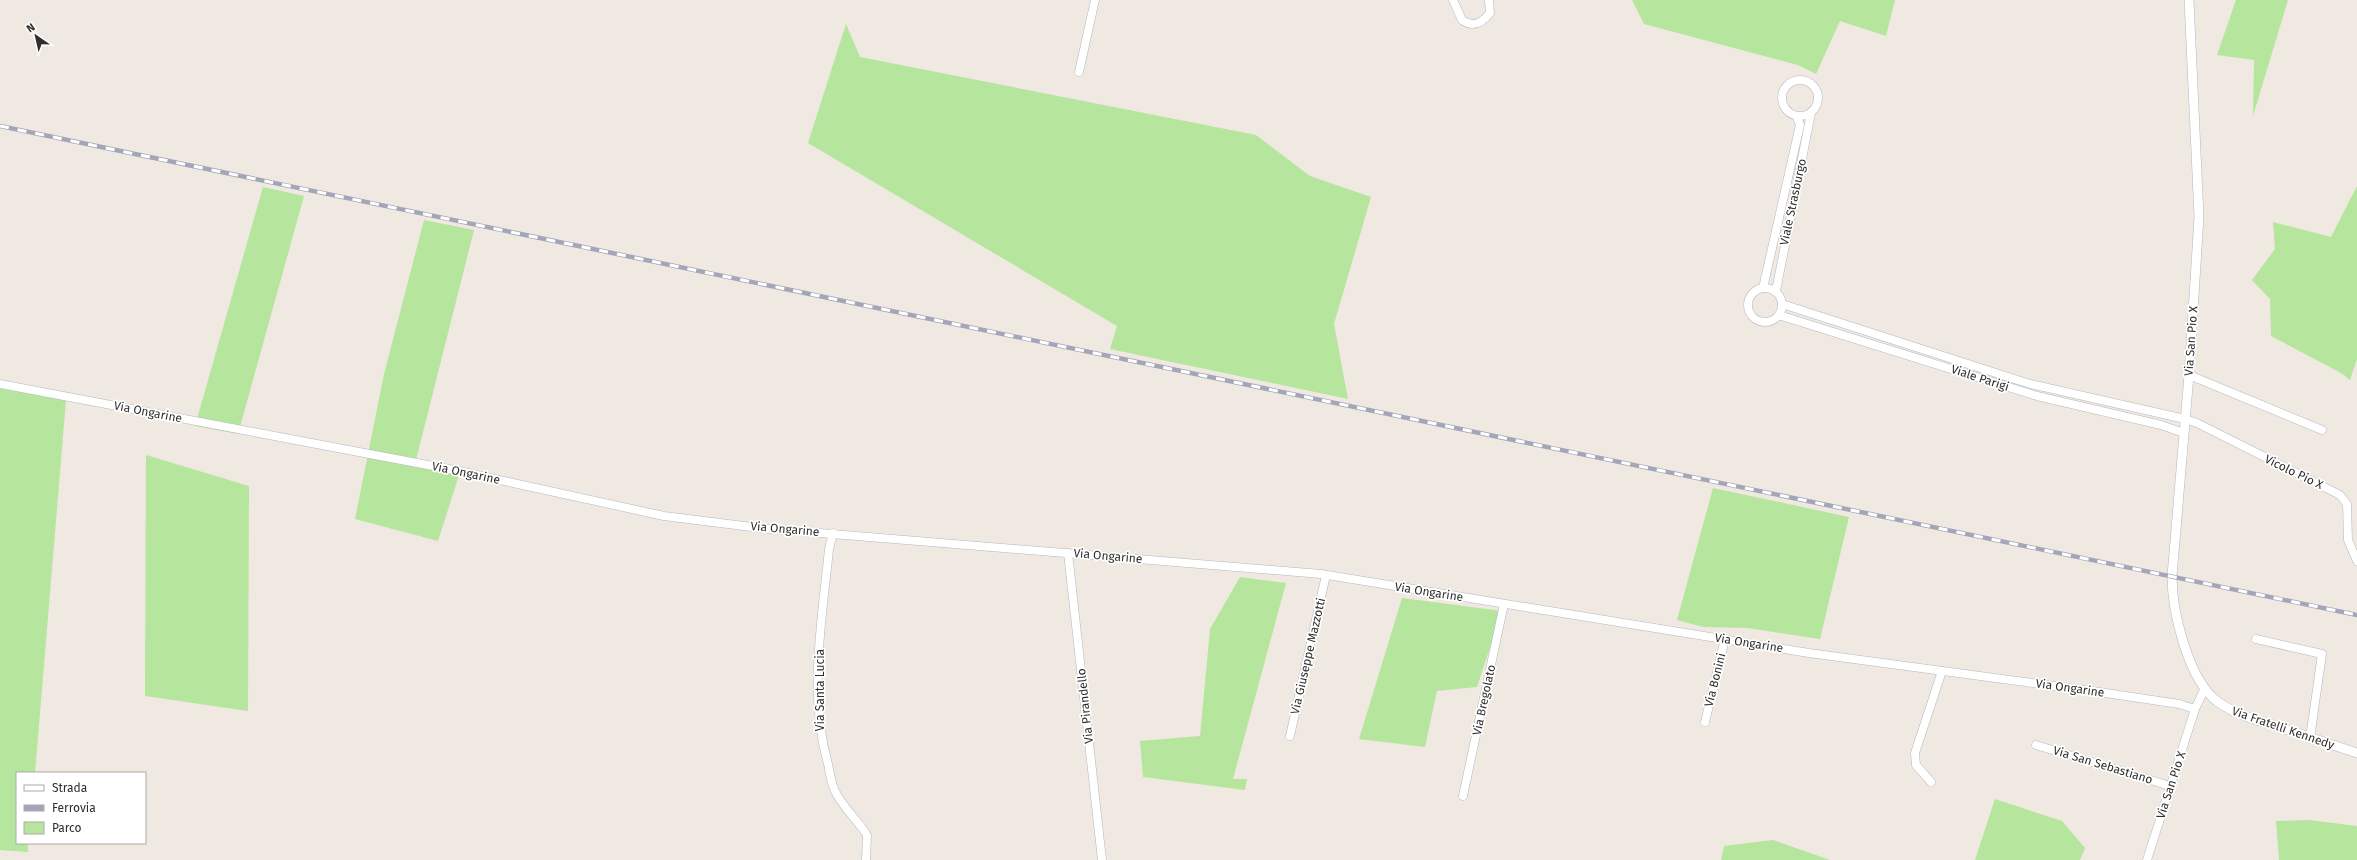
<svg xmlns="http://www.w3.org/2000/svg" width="2357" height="860" viewBox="0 0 2357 860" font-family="'Fira Sans',sans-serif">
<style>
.green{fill:#b6e59e}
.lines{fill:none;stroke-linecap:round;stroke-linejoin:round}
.minor-casing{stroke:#b4b7c1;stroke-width:9}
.tertiary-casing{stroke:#b4b7c1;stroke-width:10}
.minor{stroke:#fff;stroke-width:8}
.tertiary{stroke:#fff;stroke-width:9}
.rail-casing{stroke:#a3a6b8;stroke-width:4.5}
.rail{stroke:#fff;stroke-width:3;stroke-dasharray:9;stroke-linecap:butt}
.labels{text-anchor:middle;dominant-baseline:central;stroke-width:3.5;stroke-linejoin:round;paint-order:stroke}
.street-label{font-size:12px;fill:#2e2e2e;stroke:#fff}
</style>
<rect width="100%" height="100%" fill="#efe9e1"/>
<g class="green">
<polygon points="1632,0 1895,0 1886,36 1840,21 1816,74 1798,65 1644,24"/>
<polygon points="2236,0 2288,0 2253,116 2254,60 2217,55"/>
<polygon points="846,24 860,57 1256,135 1310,176 1371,197 1334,324 1348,399 1110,349 1117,326 808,143"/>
<polygon points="2357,186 2357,359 2350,380 2341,373 2271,336 2270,299 2252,280 2275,249 2273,222 2331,237"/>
<polygon points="263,187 304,196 238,434 195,426"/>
<polygon points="424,220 474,230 415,464 459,475 438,541 355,519 384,374"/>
<polygon points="0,386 66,400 35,773 17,773 17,843 28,843 28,852 0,850"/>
<polygon points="146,455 249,486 248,711 145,696"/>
<polygon points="1713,488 1849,517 1820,639 1747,628 1703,627 1677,620"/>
<polygon points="1240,577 1286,583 1233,779 1247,779 1245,790 1143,777 1140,741 1200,736 1210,629"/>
<polygon points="1402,598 1502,611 1477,687 1437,691 1425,747 1359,739"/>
<polygon points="1995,799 2062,821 2085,848 2080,860 1975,860"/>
<polygon points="2309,820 2357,826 2357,860 2279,860 2276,821"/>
<polygon points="1773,840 1830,860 1721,860 1724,846"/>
</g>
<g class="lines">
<g class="minor-casing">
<g id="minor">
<path d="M 1453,0 L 1462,20 C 1473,28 1482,23 1490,13 L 1489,0"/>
<polyline points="1079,72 1095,0"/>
<circle cx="1800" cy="98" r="18"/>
<polyline points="1763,288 1800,125 1797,117"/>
<circle cx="1765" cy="305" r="17"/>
<polyline points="1776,291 1811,113"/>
<polyline points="1782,304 2030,384 2185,419 2197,423 2340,495 2347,504 2348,540 2357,561"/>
<polyline points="1779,315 2037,396 2161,425 2184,433"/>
<polyline points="2189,375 2322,430"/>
<polyline points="0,384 454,470 664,516 760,528 1321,574 1809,653 2099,692 2179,704 2195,709 2205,688"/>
<path d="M 833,533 L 829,549 C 822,620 808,694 828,764 C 830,773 831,783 835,791 C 843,808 857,819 867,835 L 866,860"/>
<polyline points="1068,553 1102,860"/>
<polyline points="2256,639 2322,654 2310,738"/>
<polyline points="1705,722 1725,639"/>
<polyline points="1290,736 1326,575"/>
<polyline points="2036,745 2170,786"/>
<polyline points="1931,782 1916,765 1915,753 1942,671"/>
<polyline points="1463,796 1504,604"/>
<polyline points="2147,860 2195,709"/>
</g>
</g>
<g class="tertiary-casing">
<path id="tertiary" d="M 2189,0 L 2199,217 L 2189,375 L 2172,576 C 2172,611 2188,680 2218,702 C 2235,714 2256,720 2276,726 C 2303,735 2330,744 2357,753"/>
</g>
<use href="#minor" class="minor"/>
<use href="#tertiary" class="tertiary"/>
<g class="rail-casing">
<polyline id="rail" points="0,126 2357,615"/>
</g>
<use href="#rail" class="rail"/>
</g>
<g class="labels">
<g class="street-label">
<text transform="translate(1793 202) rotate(-78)">Viale Strasburgo</text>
<text transform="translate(2191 341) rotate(-86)">Via San Pio X</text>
<text transform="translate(1980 378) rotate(18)">Viale Parigi</text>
<text transform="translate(148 412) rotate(11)">Via Ongarine</text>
<text transform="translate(2294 472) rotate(26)">Vicolo Pio X</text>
<text transform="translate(466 473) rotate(12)">Via Ongarine</text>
<text transform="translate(785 529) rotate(5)">Via Ongarine</text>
<text transform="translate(1108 556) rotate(5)">Via Ongarine</text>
<text transform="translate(1429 592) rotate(9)">Via Ongarine</text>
<text transform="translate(1749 643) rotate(9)">Via Ongarine</text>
<text transform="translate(1308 656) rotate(-77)">Via Giuseppe Mazzotti</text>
<text transform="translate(1715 680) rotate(-76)">Via Bonini</text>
<text transform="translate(2070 688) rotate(8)">Via Ongarine</text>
<text transform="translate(820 690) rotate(-90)">Via Santa Lucia</text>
<text transform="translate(1484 700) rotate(-78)">Via Bregolato</text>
<text transform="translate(1085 706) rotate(-96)">Via Pirandello</text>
<text transform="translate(2283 728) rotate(19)">Via Fratelli Kennedy</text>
<text transform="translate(2103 765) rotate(17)">Via San Sebastiano</text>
<text transform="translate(2171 785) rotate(-72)">Via San Pio X</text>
</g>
</g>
<rect x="16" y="772" width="130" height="72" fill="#ffffff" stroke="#ababab"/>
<rect x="24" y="785" width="20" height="6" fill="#ffffff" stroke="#ababab"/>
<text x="52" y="792" font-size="12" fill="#2e2e2e">Strada</text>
<rect x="24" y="805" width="20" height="6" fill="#a3a6b8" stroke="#ababab"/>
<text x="52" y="812" font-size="12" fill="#2e2e2e">Ferrovia</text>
<rect x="24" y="822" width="20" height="12" fill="#b6e59e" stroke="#ababab"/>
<text x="52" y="832" font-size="12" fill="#2e2e2e">Parco</text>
<g transform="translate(36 36) rotate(326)" stroke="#ffffff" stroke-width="3" paint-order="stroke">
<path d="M0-3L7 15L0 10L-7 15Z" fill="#2e2e2e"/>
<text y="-6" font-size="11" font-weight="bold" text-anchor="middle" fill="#2e2e2e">N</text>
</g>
</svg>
